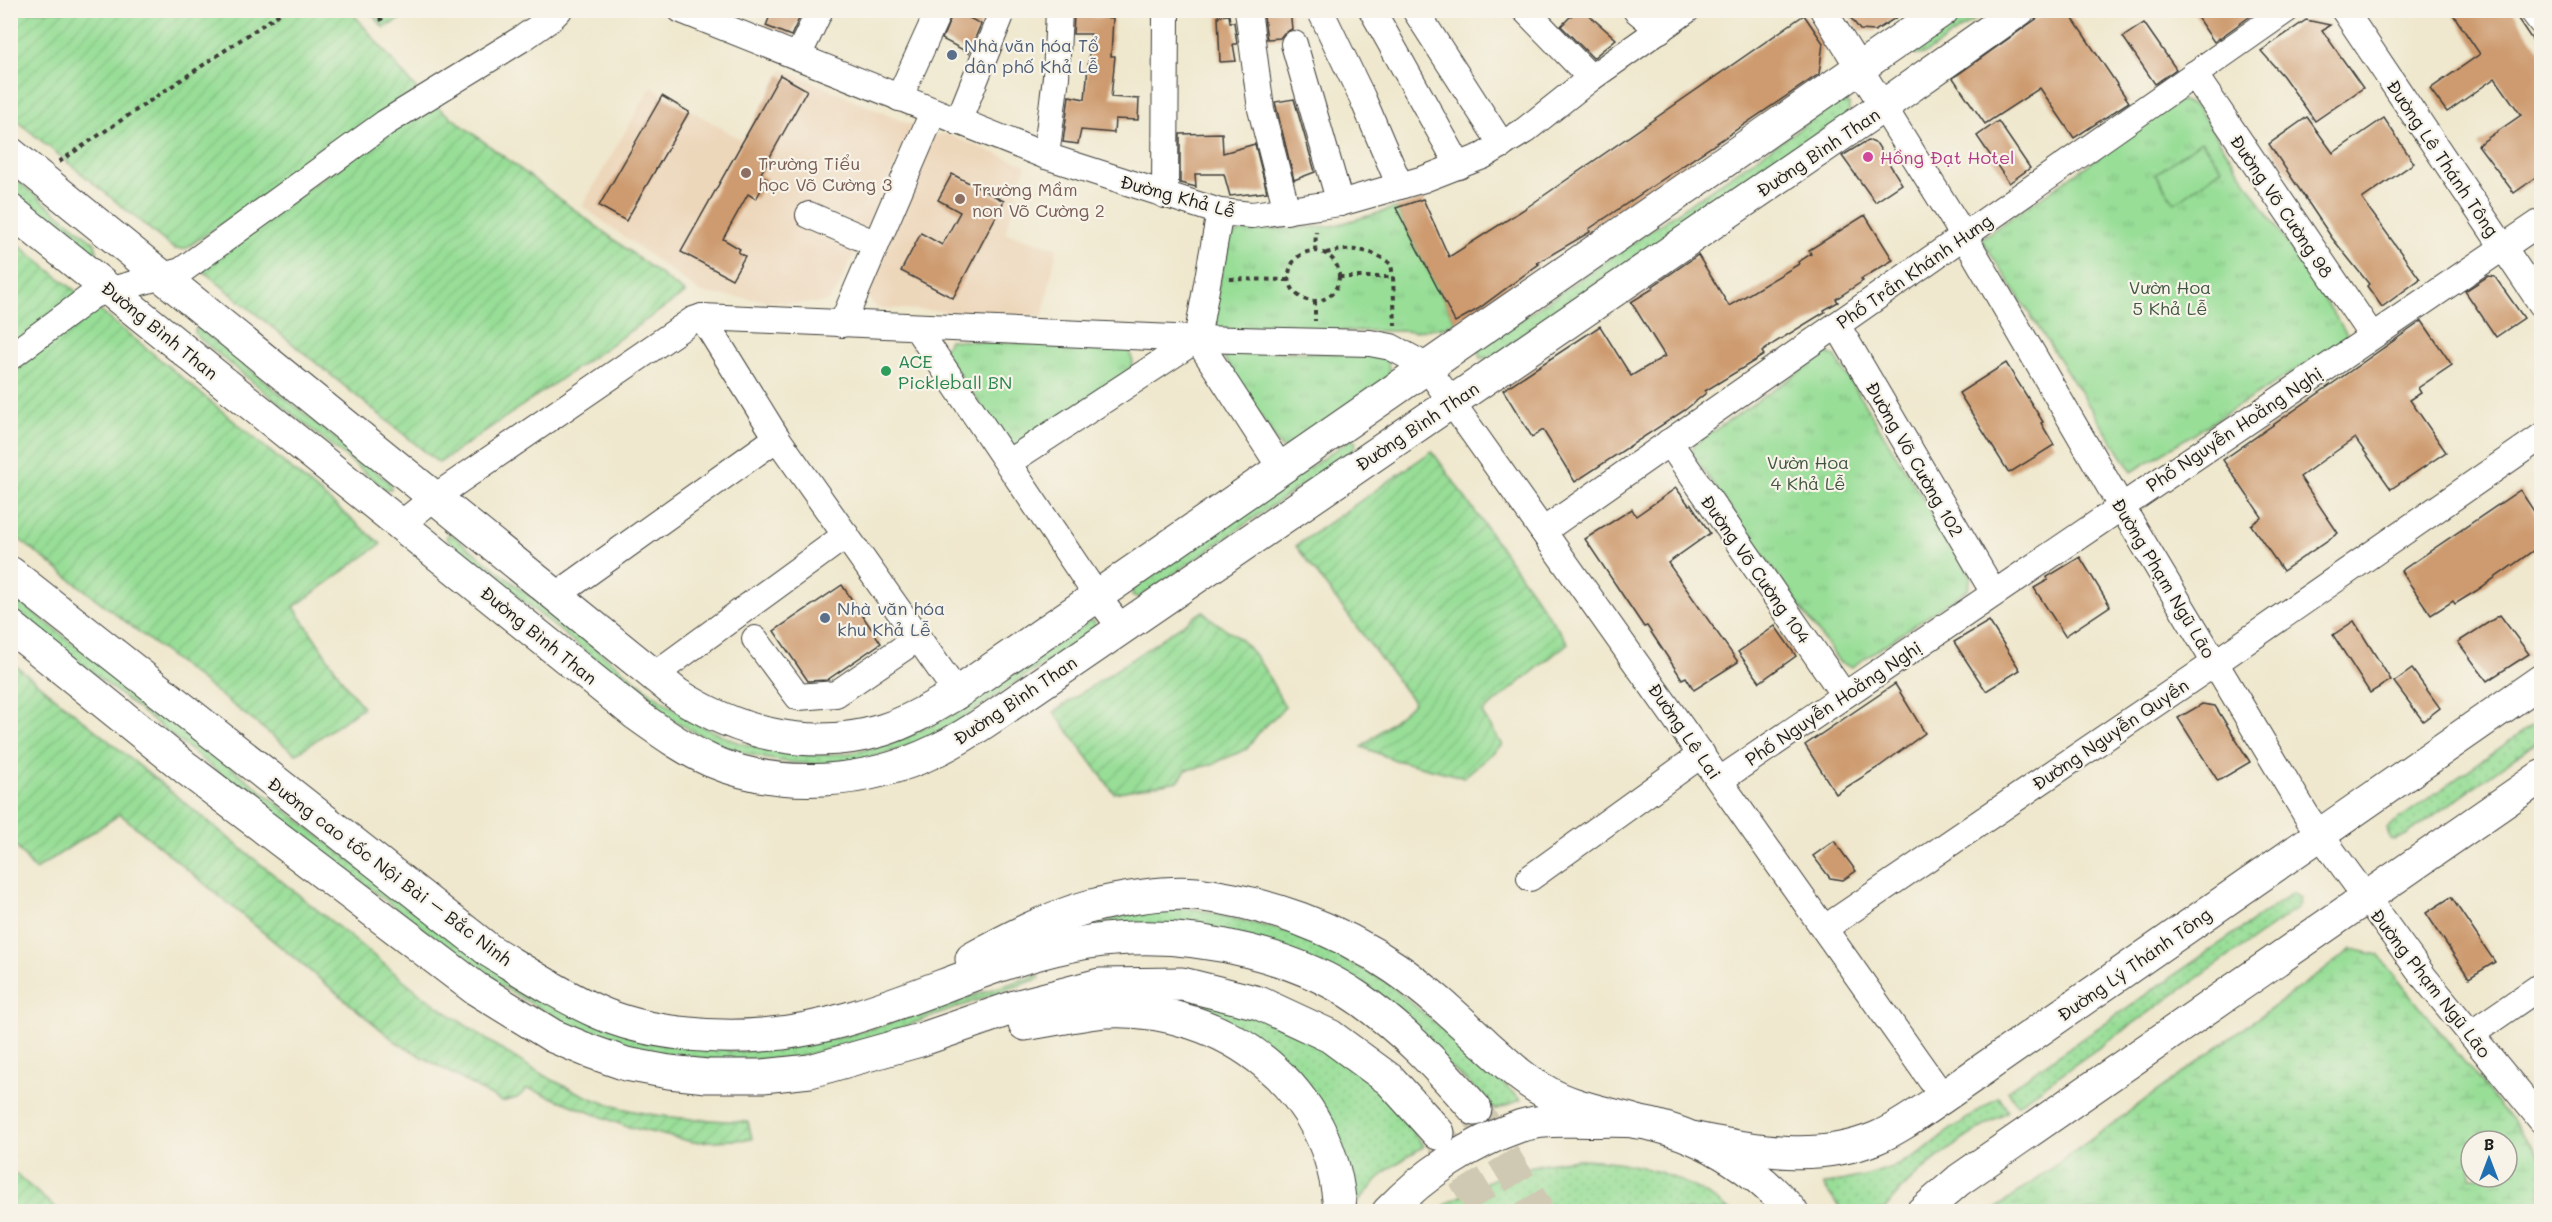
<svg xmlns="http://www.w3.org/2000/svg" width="2552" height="1222" viewBox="0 0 2552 1222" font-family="Mali,sans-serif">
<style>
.built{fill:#edd7bb}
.grass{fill:url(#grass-dots);stroke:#5a7d5a;stroke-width:1.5}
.wetland{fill:url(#wetland-marsh);stroke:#5a7d5a;stroke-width:1.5;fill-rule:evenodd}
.park{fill:url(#park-tufts);stroke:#5a7d5a;stroke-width:1.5}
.garden{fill:url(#garden-furrows);stroke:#5a7d5a;stroke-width:1.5}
.pitch{fill:#98de97;stroke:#5a7d5a;stroke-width:1.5}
.building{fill:#ce9b6f}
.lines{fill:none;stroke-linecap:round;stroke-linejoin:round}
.highway-tunnel{stroke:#cfc9b3;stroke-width:33;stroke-dasharray:33 16;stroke-linecap:butt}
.minor-casing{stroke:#3c3b37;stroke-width:28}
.major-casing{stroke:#3c3b37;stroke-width:34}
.highway-casing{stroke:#3c3b37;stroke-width:35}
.path{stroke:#3c3b37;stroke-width:4;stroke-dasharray:4.5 4.5;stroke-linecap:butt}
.minor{stroke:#fff;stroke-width:26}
.major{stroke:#fff;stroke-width:32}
.highway{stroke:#fff;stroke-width:33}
.service-dot{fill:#5c6f8a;stroke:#f7f3e8;stroke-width:2}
.hotel-dot{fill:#d1479c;stroke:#f7f3e8;stroke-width:2}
.education-dot{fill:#8d6e63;stroke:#f7f3e8;stroke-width:2}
.leisure-dot{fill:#2e9e5b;stroke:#f7f3e8;stroke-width:2}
.labels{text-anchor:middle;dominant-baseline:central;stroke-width:4.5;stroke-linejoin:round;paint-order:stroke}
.service-label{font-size:18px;fill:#4e5e75;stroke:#f7f3e8;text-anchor:start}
.street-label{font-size:18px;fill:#1c1c1c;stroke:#f7f3e8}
.hotel-label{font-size:18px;fill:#b23c85;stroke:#f7f3e8;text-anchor:start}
.education-label{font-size:18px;fill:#785e54;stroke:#f7f3e8;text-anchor:start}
.park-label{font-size:18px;fill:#415641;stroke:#f7f3e8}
.leisure-label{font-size:18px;fill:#27864d;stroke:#f7f3e8;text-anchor:start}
</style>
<defs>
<pattern id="grass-dots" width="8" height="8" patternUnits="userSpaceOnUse" patternTransform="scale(1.5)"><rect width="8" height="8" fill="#98de97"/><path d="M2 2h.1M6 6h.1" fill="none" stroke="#82be82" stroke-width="1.8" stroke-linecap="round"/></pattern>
<pattern id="wetland-marsh" width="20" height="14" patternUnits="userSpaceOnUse" patternTransform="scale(1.5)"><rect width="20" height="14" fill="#98de97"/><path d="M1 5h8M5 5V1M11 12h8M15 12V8" fill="none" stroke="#82be82"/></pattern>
<pattern id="park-tufts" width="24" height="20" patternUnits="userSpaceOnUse" patternTransform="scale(1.5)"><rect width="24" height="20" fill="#98de97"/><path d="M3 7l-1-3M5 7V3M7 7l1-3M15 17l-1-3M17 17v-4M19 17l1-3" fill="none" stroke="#82be82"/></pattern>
<pattern id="garden-furrows" width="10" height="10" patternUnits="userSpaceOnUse" patternTransform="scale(1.5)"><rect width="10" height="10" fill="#98de97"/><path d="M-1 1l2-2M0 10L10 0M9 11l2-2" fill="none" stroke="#82be82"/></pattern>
</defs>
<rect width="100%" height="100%" fill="#f7f3e8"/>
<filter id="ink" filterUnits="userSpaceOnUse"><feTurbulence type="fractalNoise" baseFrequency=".0167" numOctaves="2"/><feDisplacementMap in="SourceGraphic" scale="12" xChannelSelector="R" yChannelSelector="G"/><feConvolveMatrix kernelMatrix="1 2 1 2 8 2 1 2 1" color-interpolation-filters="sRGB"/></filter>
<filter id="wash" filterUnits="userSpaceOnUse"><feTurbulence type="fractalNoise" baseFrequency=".008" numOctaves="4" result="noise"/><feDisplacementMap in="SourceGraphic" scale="24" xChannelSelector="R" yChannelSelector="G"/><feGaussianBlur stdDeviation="1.35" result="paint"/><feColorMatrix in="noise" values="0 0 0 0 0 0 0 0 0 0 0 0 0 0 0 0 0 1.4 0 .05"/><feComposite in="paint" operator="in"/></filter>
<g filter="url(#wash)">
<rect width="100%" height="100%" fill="#efe8ce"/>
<g class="built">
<polygon points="783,69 913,126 837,290 826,302 793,304 701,293 582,206 651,87 742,140"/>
<polygon points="946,134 1026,165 1005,233 1057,248 1043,316 877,308 865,294 930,136"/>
</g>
<g class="grass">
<polygon points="1968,11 1987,11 1925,54 1917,55 1914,53 1916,45"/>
<polygon points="1840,101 1849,103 1849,111 1847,115 1543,319 1492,358 1480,358 1478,349"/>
<polygon points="10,175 95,243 97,252 92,254 88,253 11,190"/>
<polygon points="199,328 390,483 391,489 385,489 206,344 195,334 195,330"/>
<polygon points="1351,439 1356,441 1354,449 1139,598 1132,595 1133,589"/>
<path d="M 450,533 L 649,691 L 691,721 L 739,743 L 794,755 L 844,754 L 880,747 L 904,738 L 965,708 L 1089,621 L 1094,621 L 1095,626 C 1083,641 1036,669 1017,681 C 987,702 958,724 925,739 C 831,782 740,767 658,710 L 449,541 L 446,537 Z"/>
<path d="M 10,594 L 444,934 L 730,1051 C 836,1051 937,1005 1038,975 L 1040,978 L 919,1021 L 886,1035 L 794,1058 L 717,1061 L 648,1051 L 592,1035 L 566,1024 L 489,979 L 247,795 L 11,608 Z"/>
<polygon points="2541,719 2541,739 2406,835 2395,840 2390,839 2387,828 2392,824"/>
<polygon points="2293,893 2301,898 2298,908 2017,1105 2008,1090"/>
<polygon points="1195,909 1293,933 1382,979 1444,1030 1521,1100 1494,1110 1486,1098 1361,990 1091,927 1137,910"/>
<polygon points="1182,992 1255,1011 1322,1045 1379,1089 1424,1146 1387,1170 1352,1208 1302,1084 1111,995"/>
<path d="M 1999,1097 L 2008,1111 C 1962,1140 1916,1167 1883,1211 L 1842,1211 L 1823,1185 L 1868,1175 L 1896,1166 L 1920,1153 L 1944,1134 Z"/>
<path d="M 1580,1159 C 1636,1160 1687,1177 1731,1211 L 1437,1211 C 1480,1180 1526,1162 1580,1159 Z"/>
</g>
<path class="wetland" d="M 2352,949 L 2378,955 L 2541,1157 L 2541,1211 L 1993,1211 ZM 2471,1141 L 2507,1141 L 2507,1177 L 2471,1177 Z"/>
<g class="park">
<polygon points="370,11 414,11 384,28"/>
<polygon points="2181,100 2198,108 2349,337 2132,472 1981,239"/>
<polygon points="1396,208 1455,322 1444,327 1414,331 1226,330 1215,327 1210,321 1229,241 1236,233 1243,231 1333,226"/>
<polygon points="949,340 1128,348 1133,362 1130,371 1013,451 943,351"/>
<polygon points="1231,350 1382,355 1388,362 1390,374 1293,449 1281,448 1224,358"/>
<polygon points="1827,353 1835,356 1971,576 1968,589 1852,667 1840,663 1691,453 1695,444"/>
</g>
<g class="garden">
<polygon points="10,11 351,11 417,90 185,249 174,249 11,116"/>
<polygon points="431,102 685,293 439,463 197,266"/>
<polygon points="10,238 162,361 381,544 294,607 347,687 363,707 296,754 11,533"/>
<polygon points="1432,451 1568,643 1482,713 1502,745 1464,777 1395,760 1362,747 1414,703 1296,546"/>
<path d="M 1203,611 C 1215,625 1231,630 1244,643 C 1262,660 1273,686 1285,707 L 1259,732 L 1247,749 L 1210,765 L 1186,770 L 1178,781 L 1114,793 L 1054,712 Z"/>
<path d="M 10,661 L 422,995 C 480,1035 553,1090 621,1108 C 662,1119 705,1120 748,1122 L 752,1139 L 693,1142 L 625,1126 L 533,1090 L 527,1089 L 517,1098 L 502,1102 L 396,1042 L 120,814 L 35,870 L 11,840 Z"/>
<polygon points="11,1170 59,1211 11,1211"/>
</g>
<polygon class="pitch" points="2201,141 2222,168 2175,203 2155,175"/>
<g id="blocks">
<g class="building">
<polygon points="772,10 803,10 791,36 766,26"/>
<polygon points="954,10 981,24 969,53 942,39"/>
<polygon points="1263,10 1290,10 1292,29 1284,33 1280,38 1267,39"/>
<polygon points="1577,10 1583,10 1616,39 1593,58 1561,26"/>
<polygon points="1845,10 1908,10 1875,31 1860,30"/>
<polygon points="2049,10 2067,10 2129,102 2074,138 2040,88 1985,124 1953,78"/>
<polygon points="2192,10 2259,10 2214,42"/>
<polygon points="2450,10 2512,10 2541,53 2541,174 2514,193 2478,145 2521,115 2495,78 2447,112 2430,89 2480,54"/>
<polygon points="1229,15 1230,22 1234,22 1237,44 1233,44 1236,61 1220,62 1218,16"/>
<polygon points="1804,15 1823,43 1819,74 1589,229 1590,232 1537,263 1539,264 1478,309 1455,322 1396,208 1423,199 1449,257 1526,208"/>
<polygon points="1074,16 1113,18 1111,56 1115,56 1111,97 1139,99 1138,120 1115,119 1114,133 1081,130 1078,144 1063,142 1069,96 1085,99 1091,34 1073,34"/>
<polygon points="2306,20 2330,25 2322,30 2363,88 2315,121 2283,76 2261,51"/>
<polygon points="2144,23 2176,69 2155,84 2123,37"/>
<polygon points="780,75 807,90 760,175 767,179 756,199 748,194 723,239 740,249 738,252 745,256 732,279 681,252"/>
<polygon points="662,96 689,112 626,221 599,206"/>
<polygon points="1294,99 1315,172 1294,180 1275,102"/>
<polygon points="2307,117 2333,153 2384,118 2414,163 2362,199 2420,279 2382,307 2367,286 2369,284 2332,238 2269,144"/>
<polygon points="1998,121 2030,168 2009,183 1977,136"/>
<polygon points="1222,133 1223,153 1255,144 1267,192 1230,196 1224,174 1195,174 1196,187 1180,183 1180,134"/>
<polygon points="1868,140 1877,144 1902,184 1875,202 1842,156"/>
<polygon points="952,174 1004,201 953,298 901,271 921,233 942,245 960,212 938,200"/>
<polygon points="1865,215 1893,260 1861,279 1863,281 1836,299 1838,302 1824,310 1825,312 1774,343 1762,352 1764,355 1705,391 1706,393 1685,410 1575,482 1543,430 1532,437 1503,390 1600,326 1631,376 1665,356 1631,302 1654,288 1653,286 1698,255 1729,306 1799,264 1798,262 1811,254 1809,250"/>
<polygon points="2488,276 2495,277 2524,318 2496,337 2465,291"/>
<polygon points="2422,321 2452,365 2418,388 2421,393 2410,400 2446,452 2391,489 2355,438 2322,461 2300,477 2338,533 2283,571 2251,525 2262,517 2223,460"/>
<polygon points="2006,363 2043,422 2041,423 2054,445 2009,473 1959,393"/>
<polygon points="1676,488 1689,505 1691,504 1710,533 1668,563 1738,662 1694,690 1686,677 1682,679 1647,626 1644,627 1585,539 1632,509 1636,516"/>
<polygon points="2520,490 2541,522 2541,545 2476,591 2455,604 2453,601 2431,615 2401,571"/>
<polygon points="2080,557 2110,606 2065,636 2034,588 2048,580 2047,577"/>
<polygon points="842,585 881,643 827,680 808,681 774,631"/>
<polygon points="2500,615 2529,654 2487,681 2458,642"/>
<polygon points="1989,621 2020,670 1986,691 1954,642"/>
<polygon points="2354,621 2391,680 2370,693 2333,635"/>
<polygon points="1775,626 1796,656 1760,682 1738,652"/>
<polygon points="2412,669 2440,708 2423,721 2394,682"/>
<polygon points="1895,684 1925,733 1880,766 1836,794 1805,745"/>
<polygon points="2202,704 2215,706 2250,762 2218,781 2178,718"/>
<polygon points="1834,841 1856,871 1843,880 1830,878 1813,856"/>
<polygon points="2451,897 2495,962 2469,978 2426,913"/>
</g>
</g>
</g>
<g filter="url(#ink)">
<use href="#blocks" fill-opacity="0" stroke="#3c3b37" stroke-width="1.5"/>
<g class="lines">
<g class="highway-tunnel">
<polyline points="1477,1113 1538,1212"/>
<polyline points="1439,1135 1486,1212"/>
</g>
<g class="minor-casing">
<g id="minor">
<polyline points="681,10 1046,156 1220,212 1252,215 1340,203 1424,179 1483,156 1524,131 1591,78 1687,10"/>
<polyline points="1248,10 1261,109 1287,211"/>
<polyline points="1320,10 1362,97 1400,186"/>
<polyline points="1372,10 1459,166"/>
<polyline points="1415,10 1502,145"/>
<polyline points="1525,10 1591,78"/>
<polyline points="1636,10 1660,30"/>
<polyline points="1823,10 1964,236 2121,506 2308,818 2424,977 2542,1121"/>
<polyline points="2344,10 2542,305"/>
<polyline points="2532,10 2542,23"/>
<polyline points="1294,44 1340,203"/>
<polyline points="798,56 820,10"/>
<polyline points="2194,74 2372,336"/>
<polyline points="899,98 939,10"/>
<polyline points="958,122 1003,10"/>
<polyline points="1046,156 1056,77 1059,10"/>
<polyline points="1165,195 1166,10"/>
<polyline points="1220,212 1197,339 1280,467"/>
<polyline points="809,215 876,244"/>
<polyline points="702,317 777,438 957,693"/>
<polyline points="842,324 933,112"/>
<polyline points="1837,325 1994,593"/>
<polyline points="916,327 1097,596 1121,628"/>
<polyline points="10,357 93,295 181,271 385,123 523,38 549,20 559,10"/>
<polyline points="1669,442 1844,695"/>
<polyline points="1009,462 1197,339"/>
<polyline points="401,524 435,497 693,320 702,317 1197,339 1370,343 1391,347 1426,366 1943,1097"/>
<polyline points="1543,531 2286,10"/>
<polyline points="557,595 777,438"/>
<polyline points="755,639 798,697 836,694 918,638"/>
<polyline points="654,675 846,535"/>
<polyline points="1720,780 2542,221"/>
<polyline points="1530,878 1702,754"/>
<polyline points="1825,928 2215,663 2542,436"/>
<polyline points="2471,1034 2542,985"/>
</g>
</g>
<g class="major-casing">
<g id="major">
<path d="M 10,153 L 677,694 C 739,734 811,752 883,730 C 909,722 933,707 957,693 L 1943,10"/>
<path d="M 10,210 L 637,715 C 661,732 684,749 711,761 C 782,791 867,784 935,751 C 956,741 975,729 994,716 L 1883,106 L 2019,10"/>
<path d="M 1694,1138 C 1755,1150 1815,1163 1876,1138 C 1900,1128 1922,1111 1943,1097 L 2542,680"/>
<path d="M 1388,1212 C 1424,1174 1471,1143 1520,1126 C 1542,1119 1566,1121 1588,1121 C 1604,1121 1622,1120 1638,1122 C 1697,1132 1754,1166 1792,1212"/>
<polyline points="1922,1212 1959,1180 2542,776"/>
</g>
</g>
<g class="highway-casing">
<g id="highway">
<path d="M 10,573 L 490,951 C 525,972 560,995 598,1012 C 644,1033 712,1039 762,1035 C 846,1029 921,992 1000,965 C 1041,951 1088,939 1131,938 C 1204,935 1297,956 1358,998 C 1403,1029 1439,1068 1475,1109"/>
<polyline points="10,626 186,768 475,988 553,1036 589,1051 626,1064 669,1072 707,1076 763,1076 810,1071 920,1040 1015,1007 1100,985 1182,984 1259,1003 1330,1036 1390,1080 1438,1133"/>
<path d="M 972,959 C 1008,939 1048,918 1088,907 C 1118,899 1165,891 1196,894 C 1266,902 1337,928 1395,968 C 1427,990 1457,1018 1485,1044 C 1505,1062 1523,1080 1546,1092 C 1573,1108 1607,1113 1637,1122"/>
<path d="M 1025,1024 C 1052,1020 1080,1013 1106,1011 C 1226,1005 1334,1089 1340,1212"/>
</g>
</g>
<g class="path">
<polyline points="374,10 384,23"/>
<polyline points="10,17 20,10"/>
<polyline points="59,162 285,10"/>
<circle cx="1314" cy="276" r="25"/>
<polyline points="1315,251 1316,232"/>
<path d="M 1326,253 C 1351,247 1370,248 1391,264 L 1393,277"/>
<polyline points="1339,277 1393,277 1395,325"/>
<polyline points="1230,279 1289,280"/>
<polyline points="1315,301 1315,321"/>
</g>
<use href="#minor" class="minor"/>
<use href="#major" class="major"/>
<use href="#highway" class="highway"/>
</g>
</g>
<g class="service-dot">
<circle cx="952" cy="55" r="6"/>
<circle cx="825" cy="618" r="6"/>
</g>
<circle class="hotel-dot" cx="1868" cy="157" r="6"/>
<g class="education-dot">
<circle cx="746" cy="173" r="6"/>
<circle cx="960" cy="199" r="6"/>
</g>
<circle class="leisure-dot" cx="886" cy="371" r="6"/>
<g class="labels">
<g class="service-label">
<text x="964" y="45">Nhà văn hóa Tổ<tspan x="964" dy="21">dân phố Khả Lễ</tspan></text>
<text x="837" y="608">Nhà văn hóa<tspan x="837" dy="21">khu Khả Lễ</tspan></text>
</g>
<g class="street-label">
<text transform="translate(1818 152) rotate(-34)">Đường Bình Than</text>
<text transform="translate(2443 158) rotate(56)">Đường Lê Thánh Tông</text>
<text transform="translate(1178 196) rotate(15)">Đường Khả Lễ</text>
<text transform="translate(2282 206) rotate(56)">Đường Võ Cường 98</text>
<text transform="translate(1914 271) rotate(-35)">Phố Trần Khánh Hưng</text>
<text transform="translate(160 330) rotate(39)">Đường Bình Than</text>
<text transform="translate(1417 426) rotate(-34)">Đường Bình Than</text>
<text transform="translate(2234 429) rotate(-34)">Phố Nguyễn Hoằng Nghị</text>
<text transform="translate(1915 459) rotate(60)">Đường Võ Cường 102</text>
<text transform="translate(1756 569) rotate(55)">Đường Võ Cường 104</text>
<text transform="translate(2164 578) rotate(59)">Đường Phạm Ngũ Lão</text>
<text transform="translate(539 635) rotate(39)">Đường Bình Than</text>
<text transform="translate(1015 700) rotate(-34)">Đường Bình Than</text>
<text transform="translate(1833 703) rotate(-34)">Phố Nguyễn Hoằng Nghị</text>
<text transform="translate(1685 731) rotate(55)">Đường Lê Lai</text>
<text transform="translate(2110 734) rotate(-34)">Đường Nguyễn Quyền</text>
<text transform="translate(390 871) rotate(37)">Đường cao tốc Nội Bài – Bắc Ninh</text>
<text transform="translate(2134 964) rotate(-35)">Đường Lý Thánh Tông</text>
<text transform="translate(2431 983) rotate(52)">Đường Phạm Ngũ Lão</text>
</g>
<g class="hotel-label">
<text x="1880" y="157">Hồng Đạt Hotel</text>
</g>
<g class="education-label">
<text x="758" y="163">Trường Tiểu<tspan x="758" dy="21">học Võ Cường 3</tspan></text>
<text x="972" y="189">Trường Mầm<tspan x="972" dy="21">non Võ Cường 2</tspan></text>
</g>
<g class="park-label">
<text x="2170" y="287">Vườn Hoa<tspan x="2170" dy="21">5 Khả Lễ</tspan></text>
<text x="1808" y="462">Vườn Hoa<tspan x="1808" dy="21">4 Khả Lễ</tspan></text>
</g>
<g class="leisure-label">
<text x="898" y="361">ACE<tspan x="898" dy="21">Pickleball BN</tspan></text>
</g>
</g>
<rect width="2552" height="1222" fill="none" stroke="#f7f3e8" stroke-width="36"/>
<g transform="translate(2489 1159)"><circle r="28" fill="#f7f3e8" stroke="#9f9d96" stroke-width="1.5"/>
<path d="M0-4.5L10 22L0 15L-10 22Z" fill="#1f6fb2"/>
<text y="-9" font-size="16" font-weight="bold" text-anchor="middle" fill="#1c1c1c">B</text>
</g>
</svg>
